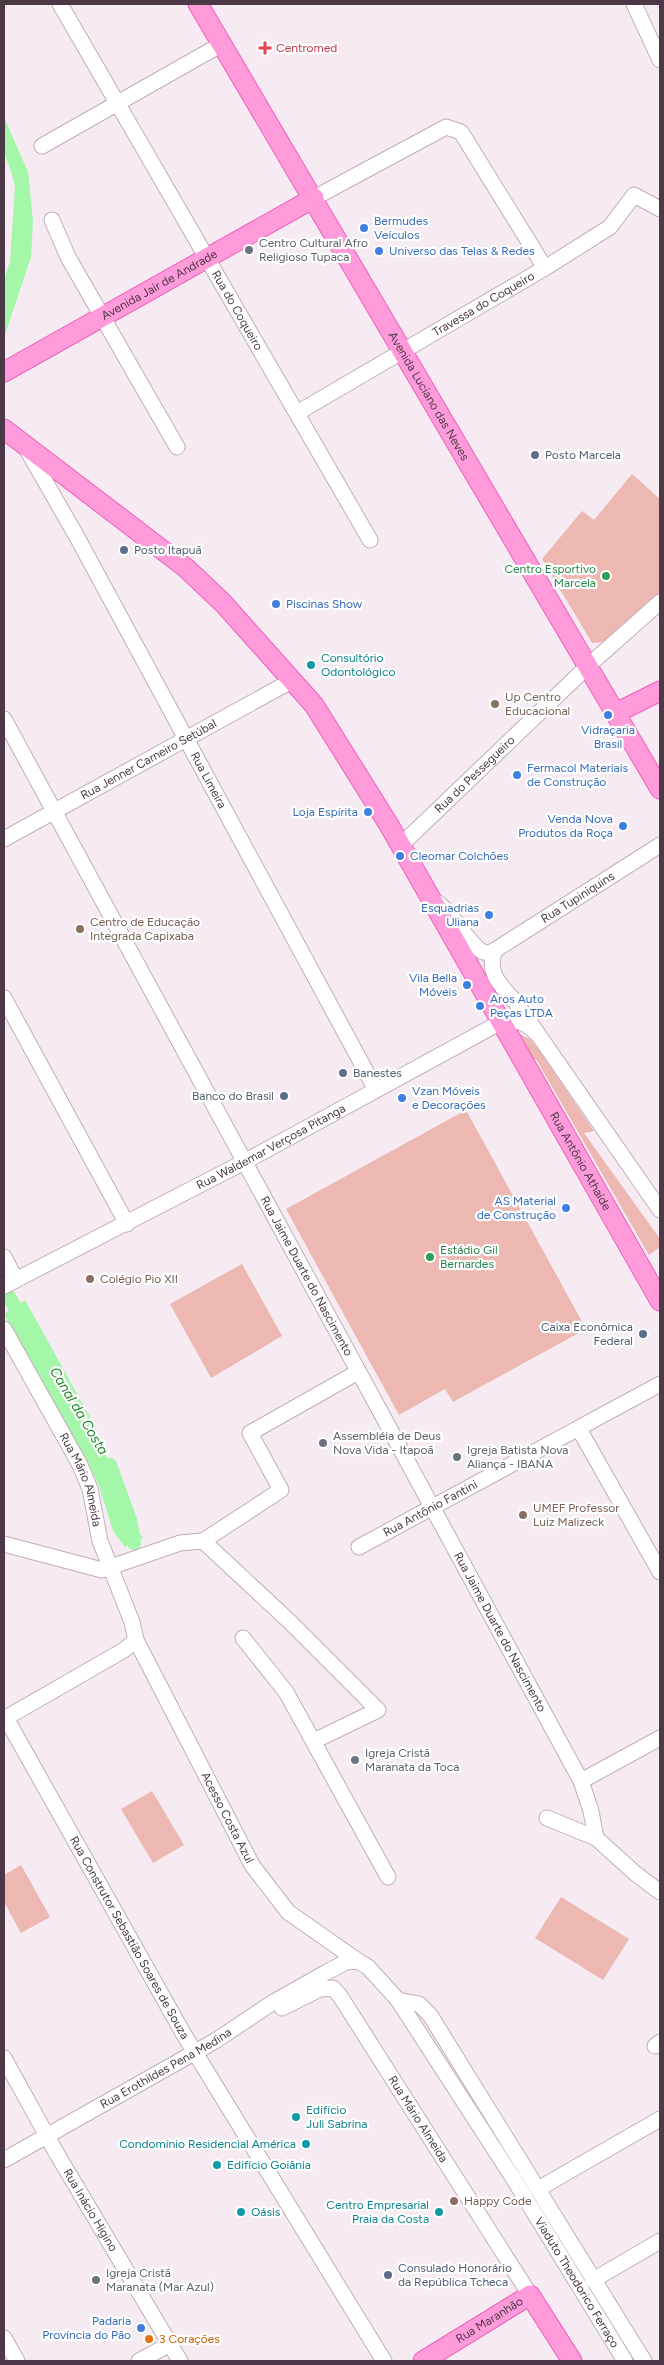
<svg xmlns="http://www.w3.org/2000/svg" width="664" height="2365" viewBox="0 0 664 2365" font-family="Figtree,sans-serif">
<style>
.green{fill:#edb8b1}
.water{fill:#a4f6a9}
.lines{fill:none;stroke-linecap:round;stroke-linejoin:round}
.canal{stroke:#a4f6a9;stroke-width:14}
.minor-casing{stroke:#c3acbc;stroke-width:17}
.major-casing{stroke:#ee61bc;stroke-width:21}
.minor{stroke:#fff;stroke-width:15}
.major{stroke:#ff9bda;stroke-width:19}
.health-dot{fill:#e0444e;stroke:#fff;stroke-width:2}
.shop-dot{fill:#3f7fe0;stroke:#fff;stroke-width:2}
.worship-dot{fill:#6b7280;stroke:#fff;stroke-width:2}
.service-dot{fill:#5c6f8a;stroke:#fff;stroke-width:2}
.leisure-dot{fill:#2e9e5b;stroke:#fff;stroke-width:2}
.culture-dot{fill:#0f9aa8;stroke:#fff;stroke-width:2}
.education-dot{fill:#8d6e63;stroke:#fff;stroke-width:2}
.food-dot{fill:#e8710a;stroke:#fff;stroke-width:2}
.labels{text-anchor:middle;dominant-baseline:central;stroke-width:4.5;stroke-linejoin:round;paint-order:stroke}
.health-label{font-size:12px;fill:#be3a42;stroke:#fff;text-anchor:start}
.shop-label{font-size:12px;fill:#366cbe;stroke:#fff;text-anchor:start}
.worship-label{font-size:12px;fill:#5b616d;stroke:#fff;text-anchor:start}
.street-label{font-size:12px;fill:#4c3846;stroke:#fff}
.service-label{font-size:12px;fill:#4e5e75;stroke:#fff;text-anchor:start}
.leisure-label{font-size:12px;fill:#27864d;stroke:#fff;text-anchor:end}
.culture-label{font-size:12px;fill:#0d838f;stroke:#fff;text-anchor:start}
.education-label{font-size:12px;fill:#785e54;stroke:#fff;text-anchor:start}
.food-label{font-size:12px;fill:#c56008;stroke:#fff;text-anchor:start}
.water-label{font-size:14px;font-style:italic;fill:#1f8427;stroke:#fff}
</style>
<rect width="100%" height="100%" fill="#f6ebf2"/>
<g class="green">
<polygon points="632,474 660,499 660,594 605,642 592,643 542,559 582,511 594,520"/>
<polygon points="517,1033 530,1039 539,1050 594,1131 584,1133 660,1239 660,1247 649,1255 536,1059 532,1060"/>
<polygon points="466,1110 586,1329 453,1402 445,1389 399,1415 286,1209"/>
<polygon points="242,1264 282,1336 211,1378 170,1304"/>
<polygon points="152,1791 184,1845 153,1863 121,1809"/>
<polygon points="21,1865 50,1917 21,1933 4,1902 4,1875"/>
<polygon points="561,1897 629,1939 603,1980 535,1938"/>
</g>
<g class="water">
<polygon points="4,117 28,172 33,221 31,257 4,338 4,279 10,262 15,187 12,174 4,152"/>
<path d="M 25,1300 L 96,1428 L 95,1432 L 117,1477 C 111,1499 130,1521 143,1538 L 125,1547 L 113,1531 L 99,1486 L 90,1467 L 4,1314 Z"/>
</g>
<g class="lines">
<g class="canal">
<polyline points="4,1289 24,1322"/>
<polyline points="110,1465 130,1520 134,1543"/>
</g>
<g class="minor-casing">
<g id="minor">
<path id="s1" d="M 60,4 L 370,540"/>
<polyline points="634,4 660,60"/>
<polyline points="42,146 222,44"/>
<polyline points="314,198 446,127 461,132 545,268"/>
<polyline points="52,220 68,257 177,447"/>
<path id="s2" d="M 297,413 L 545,268 L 610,227 L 634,195 L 660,209"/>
<path id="s3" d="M 26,448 L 77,537 L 376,1090"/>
<path id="s4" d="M 4,719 L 581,1781 L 591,1811 L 596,1838"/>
<path id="s5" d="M 4,839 L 293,680"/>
<path id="s6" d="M 401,845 L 588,666 L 660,602"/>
<path id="s7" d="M 437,902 C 454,915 465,939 481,951 C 484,953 488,953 492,952 L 660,845"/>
<path d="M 495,950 C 485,974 503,987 517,1004 L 660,1210"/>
<polyline points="4,998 127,1224"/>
<polyline points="4,1257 16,1280"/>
<path id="s8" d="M 4,1286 L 246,1161 L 501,1022 C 516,1018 527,1023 537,1034"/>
<path id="s9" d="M 4,1329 L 80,1465 L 90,1489 L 100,1541 L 132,1622 L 136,1640 L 252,1865 L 288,1912 L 358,1961"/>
<polyline points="579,1429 660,1572"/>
<polyline points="203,1541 281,1490 250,1433 358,1372"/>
<polyline points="4,1544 102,1570 180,1543 203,1541 289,1621 378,1710 314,1741"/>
<path id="s10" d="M 359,1547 L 660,1384"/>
<polyline points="243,1638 286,1692 388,1877"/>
<path id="s11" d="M 6,1718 L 183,2033 L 384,2361"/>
<polyline points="4,1719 124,1650 136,1640"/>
<polyline points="581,1781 660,1738"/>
<polyline points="547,1818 596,1838 636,1874 660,1892"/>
<polyline points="398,2000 419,2004 430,2015 644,2361"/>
<path id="s12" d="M 282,2008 L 320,1989 L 333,1988 L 340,1996 L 530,2295"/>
<polyline points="655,2046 660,2042"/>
<path id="s13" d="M 4,2058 L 57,2154 L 180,2361"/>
<path id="s14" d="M 4,2160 L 215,2041 L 272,2003 L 327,1972 L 346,1962 L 358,1961 L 368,1967 L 398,2000 L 513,2178 L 625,2361"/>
<polyline points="538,2189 660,2119"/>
<polyline points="593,2280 660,2241"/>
<polyline points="4,2338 17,2361"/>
<polyline points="139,2361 170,2344"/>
</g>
</g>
<g class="major-casing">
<g id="major">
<path id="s15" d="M 198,4 L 660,789"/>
<path id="s16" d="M 4,372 L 314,198"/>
<path id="s17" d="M 4,429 L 186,568 L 223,603 L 314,705 L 389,825 L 660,1301"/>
<polyline points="616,713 660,691"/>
<path id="s18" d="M 423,2361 L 530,2295 L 572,2361"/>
</g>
</g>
<use href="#minor" class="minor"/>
<use href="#major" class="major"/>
</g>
<path class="health-dot" d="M262.5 40.5h5v5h5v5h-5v5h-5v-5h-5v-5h5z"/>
<g class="shop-dot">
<circle cx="364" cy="228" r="5"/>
<circle cx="379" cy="251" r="5"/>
<circle cx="276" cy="604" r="5"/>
<circle cx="608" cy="715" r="5"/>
<circle cx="517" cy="775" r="5"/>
<circle cx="368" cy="812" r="5"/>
<circle cx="623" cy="826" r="5"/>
<circle cx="400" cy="856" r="5"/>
<circle cx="489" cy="915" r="5"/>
<circle cx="467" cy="985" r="5"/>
<circle cx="480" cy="1006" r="5"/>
<circle cx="402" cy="1098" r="5"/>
<circle cx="566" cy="1208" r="5"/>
<circle cx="141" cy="2328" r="5"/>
</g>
<g class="worship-dot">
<circle cx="249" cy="250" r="5"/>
<circle cx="323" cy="1443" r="5"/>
<circle cx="457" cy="1457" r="5"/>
<circle cx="355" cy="1760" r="5"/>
<circle cx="96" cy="2280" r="5"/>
</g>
<g class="service-dot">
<circle cx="535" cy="455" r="5"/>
<circle cx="124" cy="550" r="5"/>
<circle cx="343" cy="1073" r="5"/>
<circle cx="284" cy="1096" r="5"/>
<circle cx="643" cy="1334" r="5"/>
<circle cx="388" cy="2275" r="5"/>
</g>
<g class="leisure-dot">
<circle cx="606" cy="576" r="5"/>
<circle cx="430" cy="1257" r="5"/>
</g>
<g class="culture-dot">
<circle cx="311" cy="665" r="5"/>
<circle cx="296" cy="2117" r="5"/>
<circle cx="306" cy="2144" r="5"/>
<circle cx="217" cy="2165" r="5"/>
<circle cx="241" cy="2212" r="5"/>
<circle cx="439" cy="2212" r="5"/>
</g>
<g class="education-dot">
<circle cx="495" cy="704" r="5"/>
<circle cx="80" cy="929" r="5"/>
<circle cx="90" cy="1279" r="5"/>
<circle cx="523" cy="1515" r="5"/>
<circle cx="454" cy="2201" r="5"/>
</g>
<circle class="food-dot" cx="149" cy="2339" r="5"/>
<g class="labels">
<g class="health-label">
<text x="276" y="48">Centromed</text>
</g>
<g class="shop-label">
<text x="374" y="221">Bermudes<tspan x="374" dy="14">Veículos</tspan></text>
<text x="389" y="251">Universo das Telas &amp; Redes</text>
<text x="286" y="604">Piscinas Show</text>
<text x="608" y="730" text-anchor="middle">Vidraçaria<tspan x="608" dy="14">Brasil</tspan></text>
<text x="527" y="768">Fermacol Materiais<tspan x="527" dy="14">de Construção</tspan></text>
<text x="358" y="812" text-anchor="end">Loja Espírita</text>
<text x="613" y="819" text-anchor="end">Venda Nova<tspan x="613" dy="14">Produtos da Roça</tspan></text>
<text x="410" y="856">Cleomar Colchões</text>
<text x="479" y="908" text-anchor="end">Esquadrias<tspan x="479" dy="14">Uliana</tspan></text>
<text x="457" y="978" text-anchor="end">Vila Bella<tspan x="457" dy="14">Móveis</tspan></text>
<text x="490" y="999">Aros Auto<tspan x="490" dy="14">Peças LTDA</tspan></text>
<text x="412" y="1091">Vzan Móveis<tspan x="412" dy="14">e Decorações</tspan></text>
<text x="556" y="1201" text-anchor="end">AS Material<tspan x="556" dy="14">de Construção</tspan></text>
<text x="131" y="2321" text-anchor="end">Padaria<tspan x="131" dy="14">Província do Pão</tspan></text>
</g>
<g class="worship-label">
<text x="259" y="243">Centro Cultural Afro<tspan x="259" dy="14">Religioso Tupaca</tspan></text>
<text x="333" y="1436">Assembléia de Deus<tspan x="333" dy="14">Nova Vida - Itapoã</tspan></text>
<text x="467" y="1450">Igreja Batista Nova<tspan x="467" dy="14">Aliança - IBANA</tspan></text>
<text x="365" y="1753">Igreja Cristã<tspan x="365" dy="14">Maranata da Toca</tspan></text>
<text x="106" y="2273">Igreja Cristã<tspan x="106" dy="14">Maranata (Mar Azul)</tspan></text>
</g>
<g class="street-label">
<text stroke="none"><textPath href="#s16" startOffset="178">Avenida Jair de Andrade</textPath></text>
<text stroke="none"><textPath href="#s2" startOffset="216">Travessa do Coqueiro</textPath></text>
<text stroke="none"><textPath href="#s1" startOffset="354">Rua do Coqueiro</textPath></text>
<text stroke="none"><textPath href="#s15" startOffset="455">Avenida Luciano das Neves</textPath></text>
<text stroke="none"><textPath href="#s5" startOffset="165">Rua Jenner Carneiro Setúbal</textPath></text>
<text stroke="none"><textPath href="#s6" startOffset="102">Rua do Pessegueiro</textPath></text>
<text stroke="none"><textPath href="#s3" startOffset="379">Rua Limeira</textPath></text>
<text stroke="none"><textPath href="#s7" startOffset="179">Rua Tupiniquins</textPath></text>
<text stroke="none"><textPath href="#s8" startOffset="301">Rua Waldemar Verçosa Pitanga</textPath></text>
<text stroke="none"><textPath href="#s17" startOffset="945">Rua Antônio Athaíde</textPath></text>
<text stroke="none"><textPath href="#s4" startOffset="634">Rua Jaime Duarte do Nascimento</textPath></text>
<text stroke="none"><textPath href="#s9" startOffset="170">Rua Mário Almeida</textPath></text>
<text stroke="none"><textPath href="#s10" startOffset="81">Rua Antônio Fantini</textPath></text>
<text stroke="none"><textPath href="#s4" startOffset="1039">Rua Jaime Duarte do Nascimento</textPath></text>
<text stroke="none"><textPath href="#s9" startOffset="540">Acesso Costa Azul</textPath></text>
<text stroke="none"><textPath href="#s11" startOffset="252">Rua Construtor Sebastião Soares de Souza</textPath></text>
<text stroke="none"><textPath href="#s14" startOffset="186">Rua Erothildes Pena Medina</textPath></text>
<text stroke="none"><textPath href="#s12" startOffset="212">Rua Mário Almeida</textPath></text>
<text stroke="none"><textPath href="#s13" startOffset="175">Rua Inácio Higino</textPath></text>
<text stroke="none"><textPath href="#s14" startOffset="798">Viaduto Theodorico Ferraço</textPath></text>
<text stroke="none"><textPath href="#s18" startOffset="78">Rua Maranhão</textPath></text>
</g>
<g class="service-label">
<text x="545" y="455">Posto Marcela</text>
<text x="134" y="550">Posto Itapuã</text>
<text x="353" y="1073">Banestes</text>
<text x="274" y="1096" text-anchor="end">Banco do Brasil</text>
<text x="633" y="1327" text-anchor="end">Caixa Econômica<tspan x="633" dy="14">Federal</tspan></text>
<text x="398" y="2268">Consulado Honorário<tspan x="398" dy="14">da República Tcheca</tspan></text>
</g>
<g class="leisure-label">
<text x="596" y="569">Centro Esportivo<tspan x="596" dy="14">Marcela</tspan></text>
<text x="440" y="1250" text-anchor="start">Estádio Gil<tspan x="440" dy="14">Bernardes</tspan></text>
</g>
<g class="culture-label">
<text x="321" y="658">Consultório<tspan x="321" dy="14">Odontológico</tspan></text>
<text x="306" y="2110">Edifício<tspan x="306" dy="14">Juli Sabrina</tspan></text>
<text x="296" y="2144" text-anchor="end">Condomínio Residencial América</text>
<text x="227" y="2165">Edifício Goiânia</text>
<text x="429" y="2205" text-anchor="end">Centro Empresarial<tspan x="429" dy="14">Praia da Costa</tspan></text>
<text x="251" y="2212">Oásis</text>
</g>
<g class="education-label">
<text x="505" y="697">Up Centro<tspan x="505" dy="14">Educacional</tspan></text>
<text x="90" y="922">Centro de Educação<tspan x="90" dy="14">Integrada Capixaba</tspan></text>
<text x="100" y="1279">Colégio Pio XII</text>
<text x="533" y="1508">UMEF Professor<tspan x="533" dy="14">Luiz Malizeck</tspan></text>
<text x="464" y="2201">Happy Code</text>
</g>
<g class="food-label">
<text x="159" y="2339">3 Corações</text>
</g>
<g class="water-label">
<text transform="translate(79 1411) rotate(59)">Canal da Costa</text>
</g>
</g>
<rect width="664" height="2365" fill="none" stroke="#4c3846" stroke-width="10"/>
</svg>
